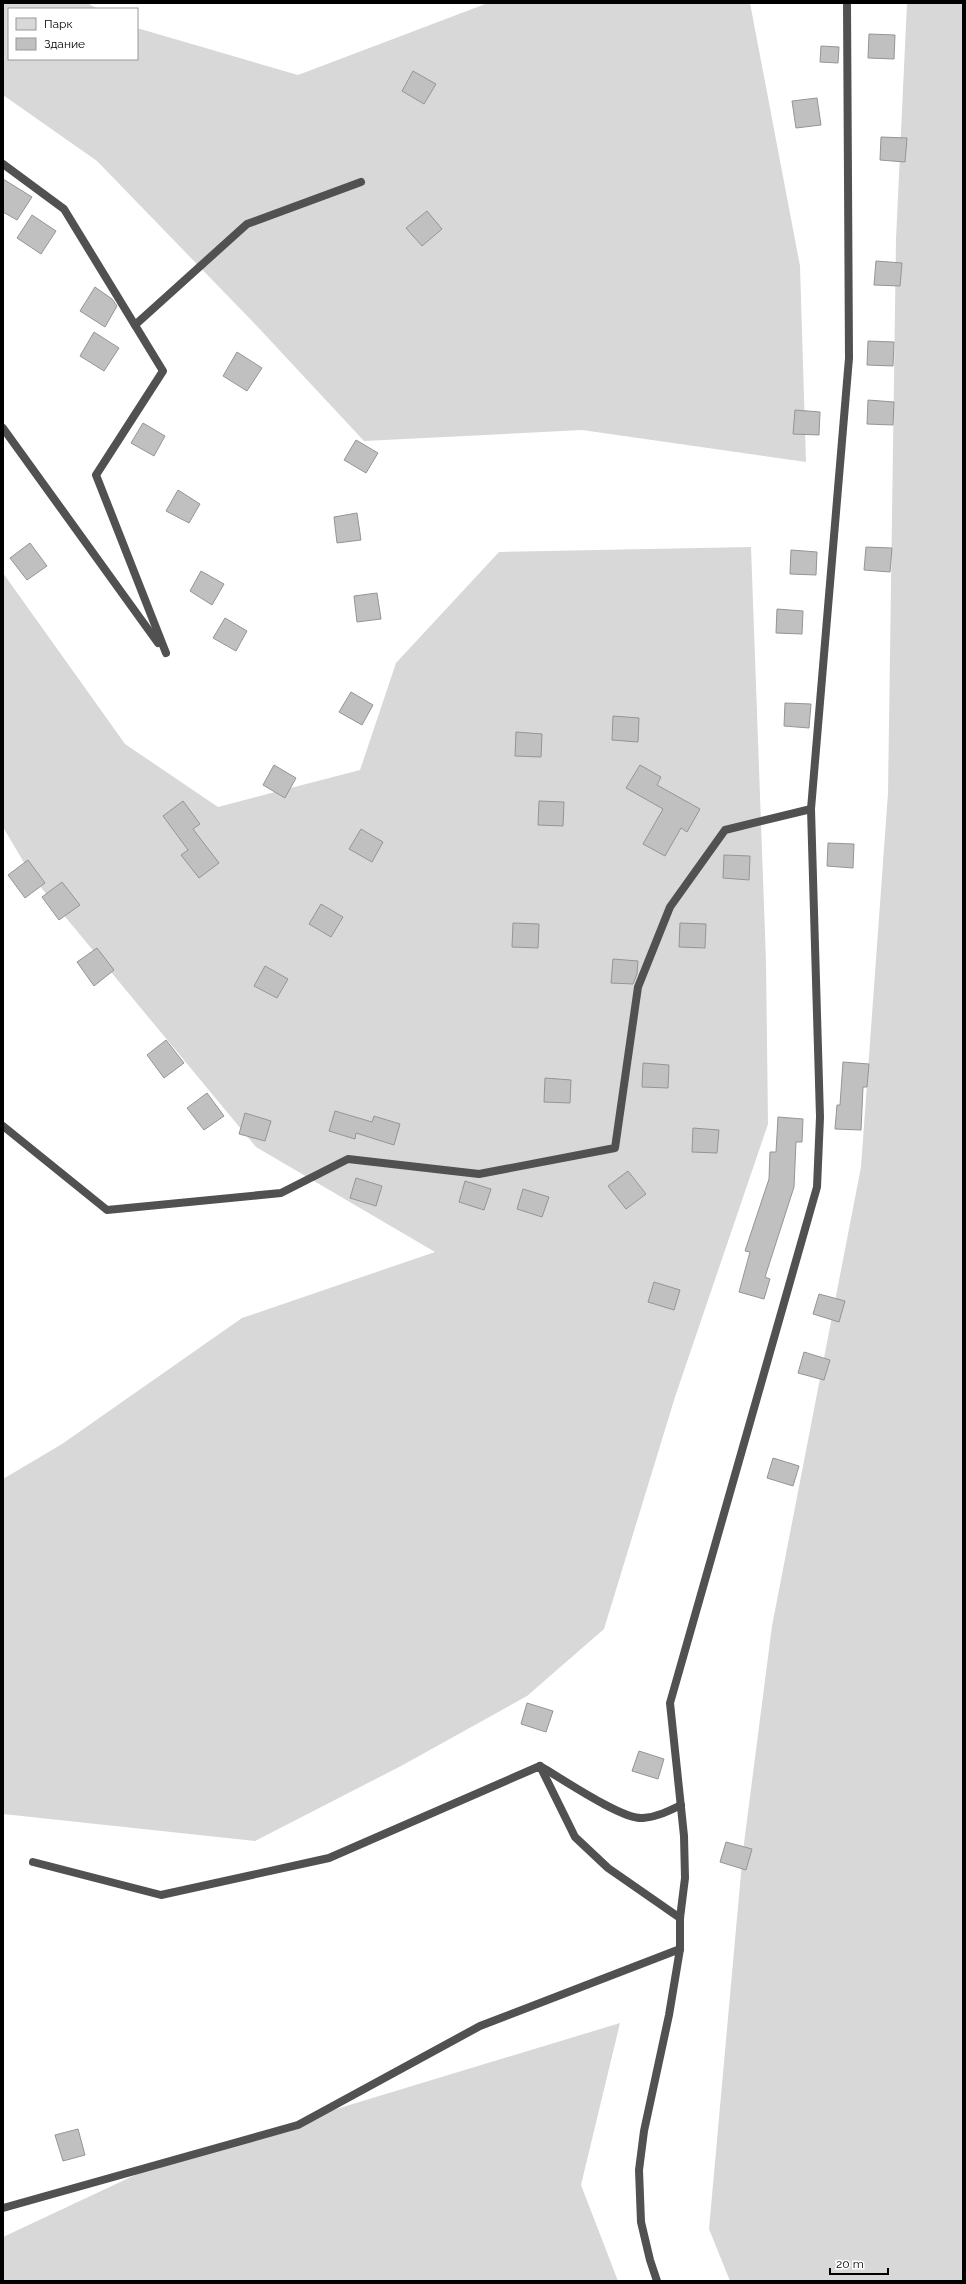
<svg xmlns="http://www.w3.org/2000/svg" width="966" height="2284" viewBox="0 0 966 2284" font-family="Raleway,sans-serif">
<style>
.green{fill:#d8d8d8}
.building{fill:#c0c0c0;stroke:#959595}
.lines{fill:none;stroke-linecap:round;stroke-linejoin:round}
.lane{stroke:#515151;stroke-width:8}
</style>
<rect width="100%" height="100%" fill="#fff"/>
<g class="green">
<polygon points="3,3 87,3 98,9 9,9 9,59 137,59 137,28 298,75 488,3 750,3 800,266 806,462 582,430 364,441 254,323 97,161 3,95"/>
<polygon points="907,3 963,3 963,2281 730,2281 709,2229 743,1851 772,1626 861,1167 888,793 896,239"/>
<polygon points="751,547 766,961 768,1124 675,1397 604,1629 527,1696 401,1766 255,1841 3,1814 3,1479 62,1444 242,1318 435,1252 256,1147 33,878 3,827 3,573 125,744 218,807 360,770 396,663 499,552"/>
<polygon points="620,2023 581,2185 618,2281 3,2281 3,2237 165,2161"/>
</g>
<g class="building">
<polygon points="869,34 895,35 894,59 868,58"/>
<polygon points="821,46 839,47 838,63 820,62"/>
<polygon points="413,71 436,84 424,104 402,91"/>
<polygon points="817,98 821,125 796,128 792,101"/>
<polygon points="881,137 907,138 905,162 880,160"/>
<polygon points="3,179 32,197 17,220 3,212"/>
<polygon points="427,211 442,229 422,246 406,228"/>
<polygon points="32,215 56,231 41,254 17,238"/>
<polygon points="876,261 902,263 900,286 874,285"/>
<polygon points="95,287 112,299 117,306 105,327 80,311"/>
<polygon points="94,332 119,348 104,371 80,356"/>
<polygon points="868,341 894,342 893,366 867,365"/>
<polygon points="237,352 262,368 247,391 223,376"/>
<polygon points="868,400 894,402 893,425 867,424"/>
<polygon points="795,410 820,412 819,435 793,434"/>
<polygon points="143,423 165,436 154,456 131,443"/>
<polygon points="356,440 378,453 366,473 344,460"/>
<polygon points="178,490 200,504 189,523 166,511"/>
<polygon points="357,513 361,540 337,543 334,517"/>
<polygon points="30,543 47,566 27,580 10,558"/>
<polygon points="866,547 892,548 890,572 864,570"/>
<polygon points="791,550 817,552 816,575 790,574"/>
<polygon points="201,571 224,584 212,605 190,591"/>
<polygon points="377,593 381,619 357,622 354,596"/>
<polygon points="777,609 803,611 802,634 776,633"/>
<polygon points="225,618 247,631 236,651 213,638"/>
<polygon points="351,692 373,705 362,725 339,712"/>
<polygon points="785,703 811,704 809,728 784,726"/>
<polygon points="613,716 639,718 638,742 612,740"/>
<polygon points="516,732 542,734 541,757 515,756"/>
<polygon points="274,765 296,778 285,798 263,785"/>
<polygon points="640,765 661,777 657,785 700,809 687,832 681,828 665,856 643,844 663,809 626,788"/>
<polygon points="183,801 200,824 193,829 219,863 199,878 181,855 188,850 163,816"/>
<polygon points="539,801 564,802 563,826 538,825"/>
<polygon points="361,829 383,842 372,862 349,849"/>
<polygon points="828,843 854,844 853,868 827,866"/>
<polygon points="724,855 750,856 749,880 723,878"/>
<polygon points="28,860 45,883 25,898 8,875"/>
<polygon points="62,882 80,905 59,920 42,897"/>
<polygon points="321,904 343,917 331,937 309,924"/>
<polygon points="513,923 539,924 538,948 512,947"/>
<polygon points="680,923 706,924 705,948 679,947"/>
<polygon points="97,948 114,970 94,986 77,962"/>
<polygon points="613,959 638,961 637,974 633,984 611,983"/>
<polygon points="265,966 288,979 277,998 254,986"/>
<polygon points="166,1040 184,1063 164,1078 147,1055"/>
<polygon points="843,1062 869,1064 867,1087 863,1087 861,1130 835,1129 837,1105 840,1105"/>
<polygon points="643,1063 669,1065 668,1088 642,1087"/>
<polygon points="545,1078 571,1080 570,1103 544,1102"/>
<polygon points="207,1093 224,1116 204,1130 187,1108"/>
<polygon points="335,1111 372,1122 374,1116 400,1124 394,1145 356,1133 355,1139 329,1131"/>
<polygon points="245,1113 271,1121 265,1141 239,1134"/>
<polygon points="778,1117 803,1119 802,1142 796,1142 794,1187 765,1277 770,1279 764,1299 739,1292 750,1252 745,1251 769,1179 770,1152 776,1152"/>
<polygon points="693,1128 719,1130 717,1153 692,1152"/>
<polygon points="628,1171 646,1194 626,1209 608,1186"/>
<polygon points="356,1178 382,1186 376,1206 350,1198"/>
<polygon points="465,1181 491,1189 484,1210 459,1202"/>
<polygon points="523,1189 549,1197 542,1217 517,1209"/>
<polygon points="654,1282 680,1290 674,1310 648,1302"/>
<polygon points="819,1294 845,1301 839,1322 813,1314"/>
<polygon points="804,1352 830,1360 824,1380 798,1373"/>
<polygon points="773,1458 799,1466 793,1486 767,1478"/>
<polygon points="527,1703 553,1711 546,1732 521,1724"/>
<polygon points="639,1751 664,1759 658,1779 632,1771"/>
<polygon points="726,1842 752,1849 746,1870 720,1862"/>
<polygon points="78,2129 85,2155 63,2161 55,2135"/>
</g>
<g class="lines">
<g class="lane">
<polyline points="3,164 64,209 163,371 96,475 166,653"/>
<polyline points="135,325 247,224 361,182"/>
<polyline points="3,428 158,643"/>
<polyline points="3,1126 107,1210 281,1193 348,1159 479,1174 615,1148 638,987 670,907 725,830 811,809"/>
<path d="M 540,1766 C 561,1778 622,1820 643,1818 C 657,1817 669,1811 681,1805"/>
<polyline points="33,1862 161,1895 329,1858 540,1766 575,1837 608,1868 680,1918"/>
<polyline points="3,2208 298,2125 480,2026 680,1949"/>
<polyline points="657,2281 650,2260 641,2222 639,2170 644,2131 669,2015 680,1949 680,1918 685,1878 684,1836 670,1703 817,1187 820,1117 811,809 849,358 847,3"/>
</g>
</g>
<rect width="966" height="2284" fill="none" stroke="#000000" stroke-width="8"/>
<rect x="8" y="8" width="130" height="52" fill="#ffffff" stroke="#999999"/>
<rect x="16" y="18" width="20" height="12" fill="#d8d8d8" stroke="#999999"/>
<text x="44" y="28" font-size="12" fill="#000000">Парк</text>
<rect x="16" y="38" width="20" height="12" fill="#c0c0c0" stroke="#999999"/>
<text x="44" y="48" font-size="12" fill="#000000">Здание</text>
<path d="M830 2268v6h58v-6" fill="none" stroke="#000000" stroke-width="2"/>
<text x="836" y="2268" font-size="12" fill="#000000" stroke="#ffffff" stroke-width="3" paint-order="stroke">20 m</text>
</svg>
